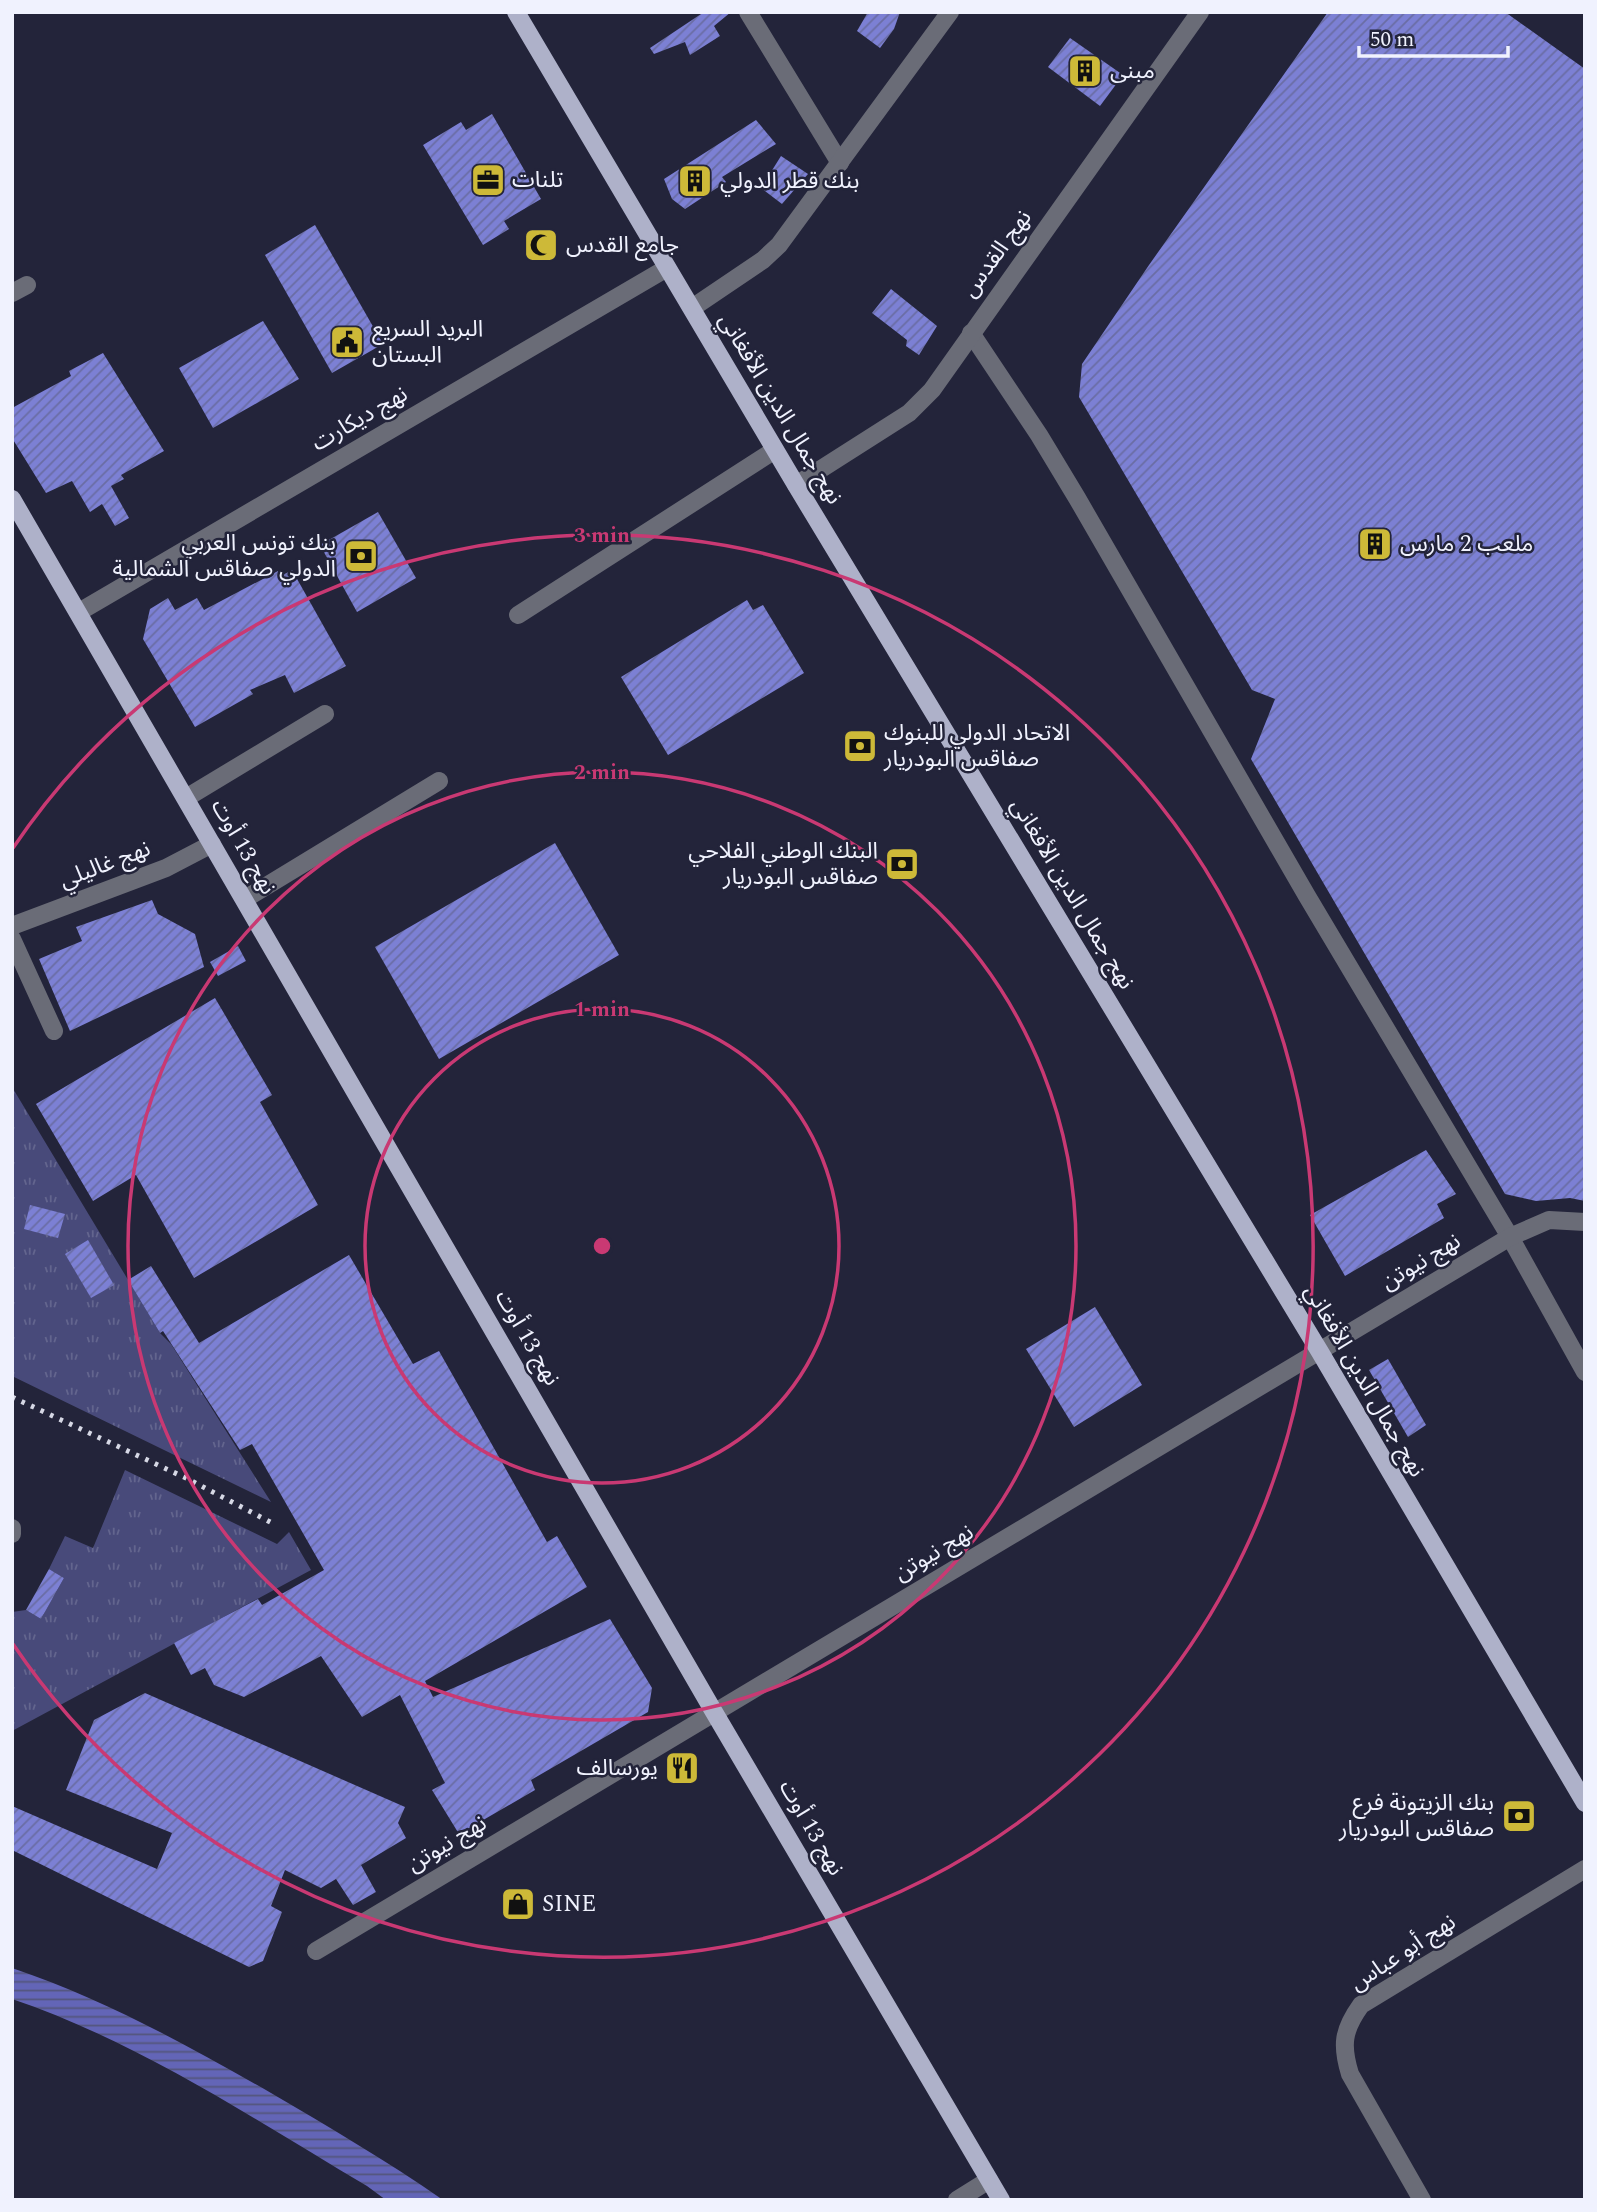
<svg xmlns="http://www.w3.org/2000/svg" width="1597" height="2212" viewBox="0 0 1597 2212" font-family="Spectral,'Noto Sans Arabic',serif">
<style>
.grass{fill:url(#grass-tufts)}
.water{fill:url(#water-rules)}
.building{fill:url(#building-hatch)}
.lines{fill:none;stroke-linecap:round;stroke-linejoin:round}
.minor{stroke:#6a6c77;stroke-width:18}
.major{stroke:#aeb1c9;stroke-width:18}
.rail{stroke:#d6d8e5;stroke-width:5;stroke-dasharray:3.5 7;stroke-linecap:butt}
.ring{fill:none;stroke:#c93973;stroke-width:3.5}
.labels{text-anchor:middle;dominant-baseline:central;stroke-width:5;stroke-linejoin:round;paint-order:stroke}
.poi-label{font-size:23px;fill:#f0f2fe;stroke:#23243a;text-anchor:start}
.street-label{font-size:23px;fill:#f0f2fe;stroke:#23243a}
.centre{fill:#c93973;stroke:#23243a;stroke-width:3.5}
.ring-label{font-size:21px;text-anchor:middle;font-weight:bold;fill:#c93973;stroke:#23243a;stroke-width:5;stroke-linejoin:round;paint-order:stroke}
</style>
<defs>
<pattern id="grass-tufts" width="24" height="20" patternUnits="userSpaceOnUse" patternTransform="scale(1.75)"><rect width="24" height="20" fill="#484a7a"/><path d="M3 7l-1-3M5 7V3M7 7l1-3M15 17l-1-3M17 17v-4M19 17l1-3" fill="none" stroke="#63658e"/></pattern>
<pattern id="water-rules" width="6" height="5" patternUnits="userSpaceOnUse" patternTransform="scale(1.75)"><rect width="6" height="5" fill="#6365b7"/><path d="M0 2.5h6" fill="none" stroke="#54567c"/></pattern>
<pattern id="building-hatch" width="6" height="6" patternUnits="userSpaceOnUse" patternTransform="scale(1.75)"><rect width="6" height="6" fill="#7c80d4"/><path d="M-1 1l2-2M0 6l6-6M5 7l2-2" fill="none" stroke="#6a6da4"/></pattern>
</defs>
<rect width="100%" height="100%" fill="#23243a"/>
<g class="grass">
<polygon points="12,1087 160,1333 171,1344 271,1502 12,1376"/>
<polygon points="125,1470 277,1544 289,1532 311,1570 12,1731 12,1612 26,1610 41,1619 64,1578 49,1569 65,1536 93,1548"/>
</g>
<path class="water" d="M 12,1968 C 104,1999 187,2045 271,2093 C 329,2127 387,2161 443,2200 L 386,2200 L 367,2186 C 252,2118 139,2042 12,1999 Z"/>
<g class="building">
<polygon points="704,12 731,12 714,26 720,36 690,55 685,42 654,54 650,48"/>
<polygon points="868,12 900,12 894,29 880,48 857,31"/>
<polygon points="1328,12 1505,12 1585,69 1585,1201 1570,1198 1536,1201 1505,1194 1251,759 1275,699 1252,690 1079,397 1082,364 1149,265"/>
<polygon points="1070,38 1123,75 1100,106 1048,67"/>
<polygon points="492,114 541,199 504,221 509,229 483,245 423,145 461,122 466,130"/>
<polygon points="756,120 776,144 722,177 726,182 685,209 672,199 664,179"/>
<polygon points="781,156 808,174 782,204 761,188"/>
<polygon points="315,225 383,344 332,373 265,255"/>
<polygon points="891,289 937,326 919,355 906,346 907,340 872,313"/>
<polygon points="263,321 299,379 213,428 179,368"/>
<polygon points="103,353 164,451 121,475 124,479 111,486 129,518 115,526 102,504 90,512 72,481 46,493 12,438 12,408 71,376 69,371"/>
<polygon points="378,512 416,578 357,612 320,545"/>
<polygon points="292,570 346,666 294,693 285,675 250,690 253,694 195,727 143,639 150,609 168,598 175,610 197,598 204,610 278,571 281,576"/>
<polygon points="747,600 753,610 763,605 804,673 668,755 621,677"/>
<polygon points="555,843 619,955 439,1059 375,947"/>
<polygon points="152,900 158,914 195,934 204,967 70,1031 39,959 82,941 76,927"/>
<polygon points="238,946 246,961 218,976 210,962"/>
<polygon points="215,998 272,1095 260,1102 318,1205 194,1278 136,1175 93,1201 36,1104"/>
<polygon points="1426,1150 1456,1194 1437,1204 1444,1218 1345,1276 1310,1215"/>
<polygon points="30,1205 65,1214 58,1238 24,1229"/>
<polygon points="88,1240 114,1285 91,1298 65,1254"/>
<polygon points="349,1255 413,1364 439,1351 547,1542 557,1536 587,1587 425,1681 433,1697 610,1619 652,1688 648,1712 531,1780 535,1790 459,1834 432,1790 445,1783 400,1695 362,1717 321,1656 244,1697 214,1685 205,1668 191,1675 174,1643 258,1599 262,1605 324,1570 252,1444 240,1450 163,1331 160,1333 128,1280 151,1266 199,1343"/>
<polygon points="1095,1307 1142,1385 1074,1427 1026,1349"/>
<polygon points="1388,1359 1426,1425 1408,1437 1369,1370"/>
<polygon points="49,1569 64,1578 41,1619 26,1610"/>
<polygon points="145,1693 405,1807 398,1823 406,1838 361,1865 376,1892 353,1905 336,1879 321,1888 285,1870 271,1906 282,1912 263,1961 249,1967 12,1850 12,1806 157,1869 172,1833 66,1790 94,1720"/>
</g>
<g class="lines">
<g class="minor">
<polyline points="748,12 840,163"/>
<polyline points="12,293 27,285"/>
<polyline points="692,308 763,260 779,245 950,12"/>
<polyline points="971,333 1039,435 1077,498 1307,896 1510,1237 1585,1372"/>
<polyline points="796,485 909,413 932,390 1200,12"/>
<polyline points="79,612 667,268"/>
<polyline points="518,615 775,450"/>
<polyline points="186,798 325,714"/>
<polyline points="245,899 439,781"/>
<polyline points="12,926 166,868 212,844"/>
<polyline points="12,939 54,1031"/>
<polyline points="12,1528 12,1534"/>
<polyline points="316,1951 1510,1237 1549,1220 1585,1222"/>
<polyline points="957,2200 989,2180"/>
<path d="M 1422,2200 L 1350,2074 C 1341,2045 1343,2030 1361,2005 L 1585,1869"/>
</g>
<g class="major">
<polyline points="516,12 796,485 1320,1352 1585,1803"/>
<polyline points="12,499 714,1712 1001,2200"/>
</g>
<polyline class="rail" points="12,1397 188,1479 272,1523"/>
</g>
<g class="ring">
<circle cx="602" cy="1246" r="237"/>
<circle cx="602" cy="1246" r="474"/>
<path d="M13 848A711 711 0 1 1 13 1644"/>
</g>
<defs>
<g id="building-square" transform="scale(1.75)"><rect x="-9" y="-9" width="18" height="18" rx="4" fill="#cdb938" stroke="#23243a"/><path d="M-4-6H4V6H1V3H-1V6H-4ZM-2.5-4.3h1.7v1.8h-1.7ZM.8-4.3h1.7v1.8H.8ZM-2.5-1h1.7V.8h-1.7ZM.8-1h1.7V.8H.8Z" fill="#111"/></g>
<g id="office-square" transform="scale(1.75)"><rect x="-9" y="-9" width="18" height="18" rx="4" fill="#cdb938" stroke="#23243a"/><path d="M-6-3h4V-5.5h4V-3h4V5H-6ZM-1-4.5V-3h2v-1.5ZM-6 0V1H6V0Z" fill="#111"/></g>
<g id="mosque-square" transform="scale(1.75)"><rect x="-9" y="-9" width="18" height="18" rx="4" fill="#cdb938" stroke="#23243a"/><path d="M3.5-4.9A6 6 0 1 0 3.5 4.9A5 5 0 1 1 3.5-4.9Z" fill="#111"/></g>
<g id="civic-square" transform="scale(1.75)"><rect x="-9" y="-9" width="18" height="18" rx="4" fill="#cdb938" stroke="#23243a"/><path d="M-.6-6.5H3V-4.5H.6V-3L4-1V1h2V6H-6V1h2V-1L-.6-3ZM-1.2 2.5V6h2.4V2.5Z" fill="#111"/></g>
<g id="bank-square" transform="scale(1.75)"><rect x="-9" y="-9" width="18" height="18" rx="4" fill="#cdb938" stroke="#23243a"/><path d="M-6-4H6V4H-6ZM0-2.3a2.3 2.3 0 1 0 0 4.6a2.3 2.3 0 1 0 0-4.6Z" fill="#111"/></g>
<g id="restaurant-square" transform="scale(1.75)"><rect x="-9" y="-9" width="18" height="18" rx="4" fill="#cdb938" stroke="#23243a"/><path d="M-5-6h1v4h1v-4h1v4h1v-4h1v5L-1.5 .5V6h-2V.5L-5-1ZM5-6V6H3V1.5H1.5Q1.5-4 5-6Z" fill="#111"/></g>
<g id="shop-square" transform="scale(1.75)"><rect x="-9" y="-9" width="18" height="18" rx="4" fill="#cdb938" stroke="#23243a"/><path d="M-5-2.5h2.3a2.7 3.5 0 0 1 5.4 0H5L5.5 6h-11ZM-1.5-2.5h3a1.5 2.3 0 0 0-3 0Z" fill="#111"/></g>
</defs>
<g fill-rule="evenodd">
<use href="#building-square" x="1085" y="71"/>
<use href="#office-square" x="488" y="180"/>
<use href="#building-square" x="695" y="181"/>
<use href="#mosque-square" x="541" y="245"/>
<use href="#civic-square" x="347" y="342"/>
<use href="#building-square" x="1375" y="544"/>
<use href="#bank-square" x="361" y="556"/>
<use href="#bank-square" x="860" y="746"/>
<use href="#bank-square" x="902" y="864"/>
<use href="#restaurant-square" x="682" y="1768"/>
<use href="#bank-square" x="1519" y="1816"/>
<use href="#shop-square" x="518" y="1904"/>
</g>
<g class="labels">
<g class="poi-label">
<text x="1110" y="71">مبنى</text>
<text x="512" y="180">تلنات</text>
<text x="720" y="181">بنك قطر الدولي</text>
<text x="566" y="245">جامع القدس</text>
<text x="372" y="329">البريد السريع<tspan x="372" dy="26">البستان</tspan></text>
<text x="336" y="543" text-anchor="end">بنك تونس العربي<tspan x="336" dy="26">الدولي صفاقس الشمالية</tspan></text>
<text x="1400" y="544">ملعب 2 مارس</text>
<text x="884" y="733">الاتحاد الدولي للبنوك<tspan x="884" dy="26">صفاقس البودريار</tspan></text>
<text x="878" y="851" text-anchor="end">البنك الوطني الفلاحي<tspan x="878" dy="26">صفاقس البودريار</tspan></text>
<text x="658" y="1768" text-anchor="end">يورسالف</text>
<text x="1494" y="1803" text-anchor="end">بنك الزيتونة فرع<tspan x="1494" dy="26">صفاقس البودريار</tspan></text>
<text x="542" y="1904">SINE</text>
</g>
<g class="street-label">
<text transform="translate(997 254) rotate(-54)">نهج القدس</text>
<text transform="translate(780 409) rotate(59)">نهج جمال الدين الأفغاني</text>
<text transform="translate(360 419) rotate(-30)">نهج ديكارت</text>
<text transform="translate(243 847) rotate(60)">نهج 13 أوت</text>
<text transform="translate(105 865) rotate(-21)">نهج غاليلي</text>
<text transform="translate(1072 894) rotate(59)">نهج جمال الدين الأفغاني</text>
<text transform="translate(1421 1262) rotate(-31)">نهج نيوتن</text>
<text transform="translate(527 1338) rotate(60)">نهج 13 أوت</text>
<text transform="translate(1364 1381) rotate(60)">نهج جمال الدين الأفغاني</text>
<text transform="translate(934 1553) rotate(-31)">نهج نيوتن</text>
<text transform="translate(811 1828) rotate(60)">نهج 13 أوت</text>
<text transform="translate(447 1844) rotate(-31)">نهج نيوتن</text>
<text transform="translate(1403 1953) rotate(-33)">نهج أبو عباس</text>
</g>
</g>
<circle cx="602" cy="1246" r="10" class="centre"/>
<g class="ring-label">
<text x="602" y="542">3 min</text>
<text x="602" y="779">2 min</text>
<text x="602" y="1016">1 min</text>
</g>
<rect width="1597" height="2212" fill="none" stroke="#f0f2fe" stroke-width="28"/>
<path d="M1359 46v10h149v-10" fill="none" stroke="#f0f2fe" stroke-width="3.5"/>
<text x="1370" y="46" font-size="21" fill="#f0f2fe" stroke="#23243a" stroke-width="5" paint-order="stroke">50 m</text>
</svg>
